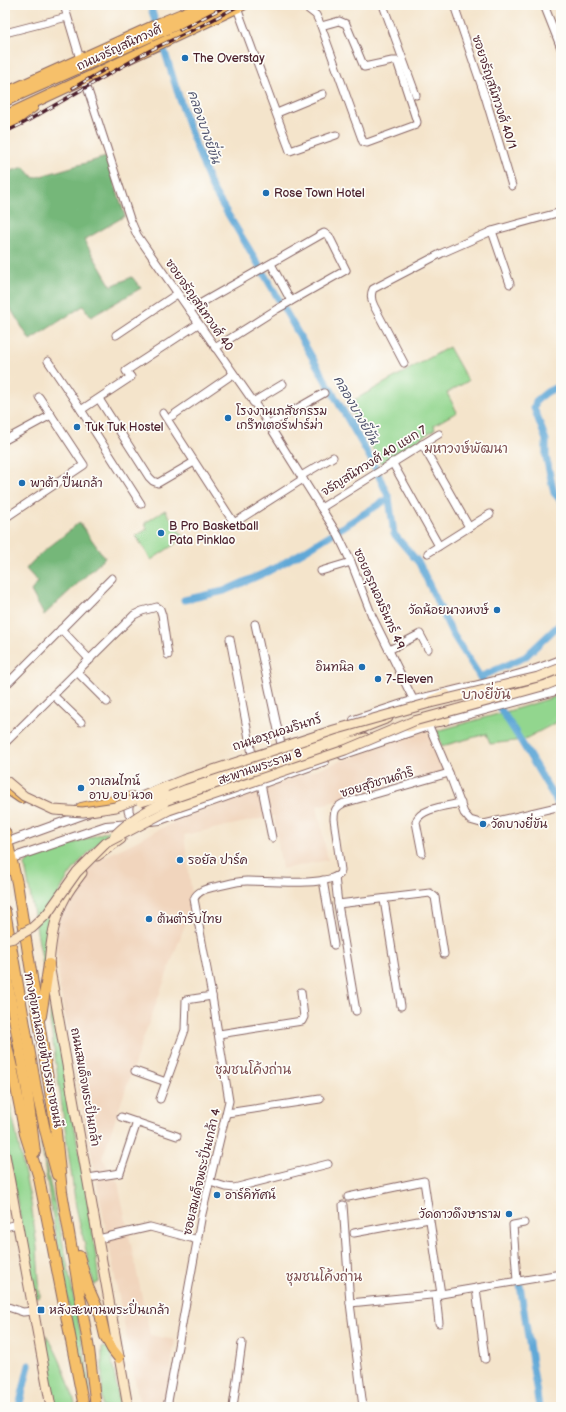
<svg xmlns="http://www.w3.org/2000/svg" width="566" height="1412" viewBox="0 0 566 1412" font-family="'Balsamiq Sans','Playpen Sans Thai',sans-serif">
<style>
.built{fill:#f1d5bd}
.green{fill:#92d68e;stroke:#6e7a5c}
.forest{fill:#75b779;stroke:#606b52}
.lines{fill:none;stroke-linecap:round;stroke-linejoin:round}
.canal{stroke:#60a8d7;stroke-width:7}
.minor-casing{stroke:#866463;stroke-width:9}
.tertiary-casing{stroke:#866463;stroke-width:10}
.secondary-casing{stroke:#866463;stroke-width:11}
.primary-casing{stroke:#866463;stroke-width:12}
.minor{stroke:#fff;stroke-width:7}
.tertiary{stroke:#fff;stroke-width:8}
.secondary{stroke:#fbe6c4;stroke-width:9}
.primary{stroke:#f6c06b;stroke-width:10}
.rail-casing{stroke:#4a1f2b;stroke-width:3.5}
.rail{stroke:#fdfcf7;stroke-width:2;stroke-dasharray:6;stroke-linecap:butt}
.secondary-bridge-casing{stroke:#866463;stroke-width:11;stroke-linecap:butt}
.secondary-bridge{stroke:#fbe6c4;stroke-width:9}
.poi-dot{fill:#1f6fb2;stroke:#fdfcf7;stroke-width:1.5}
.labels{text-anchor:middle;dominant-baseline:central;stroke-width:3.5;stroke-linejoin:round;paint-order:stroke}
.street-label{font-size:12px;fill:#4a1f2b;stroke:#fdfcf7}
.poi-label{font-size:12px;fill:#4a1f2b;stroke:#fdfcf7;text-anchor:start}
.water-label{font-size:13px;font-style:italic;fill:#535670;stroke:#fdfcf7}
.neighbourhood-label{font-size:13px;fill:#7a4b4d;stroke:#fdfcf7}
.quarter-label{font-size:14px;fill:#7a4b4d;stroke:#fdfcf7}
</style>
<rect width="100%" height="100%" fill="#fdfcf7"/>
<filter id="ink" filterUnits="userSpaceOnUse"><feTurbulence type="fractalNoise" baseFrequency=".025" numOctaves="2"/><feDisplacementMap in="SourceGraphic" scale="8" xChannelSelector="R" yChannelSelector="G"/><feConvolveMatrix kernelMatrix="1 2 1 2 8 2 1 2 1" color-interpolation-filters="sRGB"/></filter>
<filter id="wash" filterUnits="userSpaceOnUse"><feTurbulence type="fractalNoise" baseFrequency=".012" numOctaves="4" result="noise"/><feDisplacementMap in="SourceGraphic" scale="16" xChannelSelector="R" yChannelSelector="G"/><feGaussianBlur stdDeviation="0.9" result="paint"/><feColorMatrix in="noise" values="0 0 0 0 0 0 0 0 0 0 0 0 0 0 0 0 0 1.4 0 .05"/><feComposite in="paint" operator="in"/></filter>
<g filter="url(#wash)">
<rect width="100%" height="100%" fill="#f4e4cb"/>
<polygon class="built" points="427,730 445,772 317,806 328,860 282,869 274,816 184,835 193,903 142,1042 102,1158 118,1183 150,1335 175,1340 165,1407 140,1407 60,989 56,941 60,917 79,882 90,867 102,858 187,816"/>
<g class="green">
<polygon points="449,347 468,381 447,393 457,412 434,425 435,429 381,464 347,404"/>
<polygon points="165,510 184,538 151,560 136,536 147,529 145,523"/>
<polygon points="561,695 560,714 561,720 523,740 490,744 486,734 442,746 437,731 519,708"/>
<path d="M 113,829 C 82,859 59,877 50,922 C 47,938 49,956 44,971 L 25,865 L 29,860 Z"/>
<polygon points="51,1002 58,1034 91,1219 99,1282 94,1285 76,1207 50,1021"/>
<polygon points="5,1081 31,1203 37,1247 40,1297 35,1298 5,1136"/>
<path d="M 41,1143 C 60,1226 77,1309 91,1392 L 87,1396 C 69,1312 54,1228 41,1143 Z"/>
<path d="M 46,1335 C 59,1353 70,1385 76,1407 L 55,1407 L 48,1368 Z"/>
<polygon points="102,1347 110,1348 120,1407 102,1407"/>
</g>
<g class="forest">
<polygon points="106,157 125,216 84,240 111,286 132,277 141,288 91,317 83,306 30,340 5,300 5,184 6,183 5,173 24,167 34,178"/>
<path d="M 79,522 L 105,558 L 44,615 L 31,591 L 38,582 L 26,569 C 40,551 62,539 79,522 Z"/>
</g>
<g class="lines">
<g class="canal">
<polyline points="150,5 188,125 212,188 257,262 372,461 389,498 394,534 419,563 452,633 516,733 556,800 561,814"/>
<polyline points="561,385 547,392 536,401 534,408 546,440 546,457 554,493 561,501"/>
<polyline points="184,600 224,591 269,571 303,552 389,498"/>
<polyline points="480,677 525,657 561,623"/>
<polyline points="520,1285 539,1407"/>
<polyline points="19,1407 29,1365"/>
</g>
</g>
</g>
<g filter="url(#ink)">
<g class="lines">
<g class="minor-casing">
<g id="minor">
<polyline points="64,5 80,59"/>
<polyline points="303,5 316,15 321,26 363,142 367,143 416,125 417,122 397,61 392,61 364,67 346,24 339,21 321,26"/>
<polyline points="383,5 416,95"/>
<polyline points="454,5 485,96 512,186"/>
<polyline points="544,5 561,48"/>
<polyline points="237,8 290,151 336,135"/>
<polyline points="5,33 67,17"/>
<polyline points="84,78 130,219 137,235 264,417 338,535 351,562 372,616 414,701"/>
<polyline points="277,113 323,94"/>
<polyline points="492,231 510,284"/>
<polyline points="271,264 291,301"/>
<polyline points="189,310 324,233 329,236 346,270 277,309 215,348"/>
<polyline points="116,335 177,294"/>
<polyline points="48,361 81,410 131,377 126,371 198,324"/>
<path d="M 404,363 L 374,306 C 371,300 370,295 373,289 L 442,253 L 492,231 L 561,212"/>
<polyline points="39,397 51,415"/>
<polyline points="99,399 149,477 153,481 158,483 194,462"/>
<polyline points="253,402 283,384"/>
<polyline points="81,410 141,504"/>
<polyline points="163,413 234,523 303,479"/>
<polyline points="172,416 233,374"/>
<polyline points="268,425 324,393"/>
<polyline points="5,440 51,415 84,465 5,518"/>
<polyline points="422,444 469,527"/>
<polyline points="392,462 439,546"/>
<polyline points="301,476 333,457"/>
<polyline points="321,508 439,434"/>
<polyline points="428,553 490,514"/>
<polyline points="321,571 351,562"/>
<polyline points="255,624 281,744"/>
<polyline points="61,629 90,660"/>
<polyline points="230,639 252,754"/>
<polyline points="389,650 420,634 428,649"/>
<polyline points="77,672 107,702"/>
<polyline points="9,682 112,578"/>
<polyline points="53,695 81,722"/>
<polyline points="429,726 449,773 464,813 470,820 484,824 561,806"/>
<polyline points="5,743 134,615 142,611 157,607 160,609 162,615 168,655"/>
<polyline points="261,784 272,838"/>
<path d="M 422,853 L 416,822 C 419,808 448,806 461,803"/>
<polyline points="335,877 338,904 356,1011"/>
<polyline points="323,880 334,945"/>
<polyline points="384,900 401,1006"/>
<polyline points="338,904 430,893 435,897 444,954"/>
<polyline points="219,1034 302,1021 304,1017 301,992"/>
<polyline points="135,1071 166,1082"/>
<polyline points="160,1099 185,1030 186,1000 212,996"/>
<polyline points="227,1113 320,1099"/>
<polyline points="121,1117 177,1136"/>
<polyline points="88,1178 120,1173 137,1122"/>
<polyline points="210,1182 226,1187 234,1188 328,1164"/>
<polyline points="348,1197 424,1181 441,1294"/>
<polyline points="343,1205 350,1303 363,1407"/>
<polyline points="5,1227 17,1224"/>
<polyline points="354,1233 429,1219"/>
<polyline points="98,1239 150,1227 198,1240"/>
<polyline points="517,1281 513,1225 524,1223"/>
<polyline points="476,1288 485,1359"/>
<polyline points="436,1295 439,1323"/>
<polyline points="350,1303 441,1294 561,1274"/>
<polyline points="5,1306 23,1312 33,1311"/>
<path d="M 167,1407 L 202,1214 L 229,1101 L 212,996 L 194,899 C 197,891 206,889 214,887 C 225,885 236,881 247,881 C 268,881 325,887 340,874 L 341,870 L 334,819 C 334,810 336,807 344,803 L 449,773"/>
<polyline points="233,1407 242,1343"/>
</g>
</g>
<g class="tertiary-casing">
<g id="tertiary">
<path d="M 354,720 C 374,714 394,706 415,700 C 464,688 514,679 561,660"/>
<polyline points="440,722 552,692 561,689"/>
<polyline points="342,755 428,726"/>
<path d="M 132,797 C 126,807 127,817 138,822"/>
<polyline points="151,821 160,820 325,761"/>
<polyline points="8,842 88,813"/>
<polyline points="12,858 106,826 130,824"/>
</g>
</g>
<g class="secondary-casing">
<g id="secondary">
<polyline points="431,700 446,694"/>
<polyline points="408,727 446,720"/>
<polyline points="165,795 339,737 388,718"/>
<polyline points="164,803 315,752 365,738"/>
<polyline points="97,856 121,839"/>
<path d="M 82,873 C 77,880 70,888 66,896 C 54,917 51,941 49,964 L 128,1407"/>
<polyline points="5,1155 51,1407"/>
</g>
</g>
<g class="primary-casing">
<g id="primary">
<polyline points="5,93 160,23 204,5"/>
<polyline points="5,101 210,10 218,5"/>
<polyline points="5,116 243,5"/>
<polyline points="5,128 33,107"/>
<polyline points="5,787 21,798"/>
<polyline points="81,808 132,797"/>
<polyline points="5,832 17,883 55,1123 62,1192 89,1349 96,1407"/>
<polyline points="5,911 36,1088 45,1130 57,1175"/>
<polyline points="5,969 27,1090 35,1152"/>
<polyline points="41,1016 49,964"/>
<polyline points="5,1038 13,1072 25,1134 39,1178 84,1407"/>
<polyline points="79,1256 88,1287 100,1314 105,1336 112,1349 119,1358"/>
</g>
</g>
<use href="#minor" class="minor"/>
<use href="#tertiary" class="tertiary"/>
<use href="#secondary" class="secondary"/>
<use href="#primary" class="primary"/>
<g class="rail-casing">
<g id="rail">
<polyline points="180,30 226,6"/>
<polyline points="73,88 106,69"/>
<polyline points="5,132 22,124 149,51 203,25 240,5"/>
</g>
</g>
<use href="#rail" class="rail"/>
<g class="secondary-bridge-casing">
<g id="secondary-bridge">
<polyline points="5,780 24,796 54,810 83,812 116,807 183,780 334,730 426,704 538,677 561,668"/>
<polyline points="141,802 165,795"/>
<path d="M 115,835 C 132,819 143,812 164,803"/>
<polyline points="5,940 14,938 32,928 47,914 77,872 106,843 169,810 345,750 414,721 546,685 561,679"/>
</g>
</g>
<use href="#secondary-bridge" class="secondary-bridge"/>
</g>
</g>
<g class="poi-dot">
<circle cx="185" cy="58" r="4"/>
<circle cx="266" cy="193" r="4"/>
<circle cx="228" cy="418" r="4"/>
<circle cx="77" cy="427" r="4"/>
<circle cx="22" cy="483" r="4"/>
<circle cx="161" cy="533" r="4"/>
<circle cx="497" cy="610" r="4"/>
<circle cx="362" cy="667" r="4"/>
<circle cx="378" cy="679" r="4"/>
<circle cx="81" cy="788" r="4"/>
<circle cx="483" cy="824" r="4"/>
<circle cx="180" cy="860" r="4"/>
<circle cx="149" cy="919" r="4"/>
<circle cx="217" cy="1195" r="4"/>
<circle cx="509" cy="1214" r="4"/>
<rect x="37" y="1306" width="8" height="8" rx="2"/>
</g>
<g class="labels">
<g class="street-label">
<text transform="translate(119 48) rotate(-25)">ถนนจรัญสนิทวงศ์</text>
<text transform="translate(494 92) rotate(72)">ซอยจรัญสนิทวงศ์ 40/1</text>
<text transform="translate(199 305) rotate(55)">ซอยจรัญสนิทวงศ์ 40</text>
<text transform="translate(374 461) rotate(-32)">จรัญสนิทวงศ์ 40 แยก 7</text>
<text transform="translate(379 599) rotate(66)">ซอยอรุณอมรินทร์ 49</text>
<text transform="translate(277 733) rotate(-18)">ถนนอรุณอมรินทร์</text>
<text transform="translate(260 767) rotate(-19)">สะพานพระราม 8</text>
<text transform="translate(377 783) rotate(-17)">ซอยสุวิชานดำริ</text>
<text transform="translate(43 1050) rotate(79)">ทางคู่ขนานลอยฟ้าบรมราชชนนี</text>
<text transform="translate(85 1087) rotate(80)">ถนนสมเด็จพระปิ่นเกล้า</text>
<text transform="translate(202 1172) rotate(-77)">ซอยสมเด็จพระปิ่นเกล้า 4</text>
</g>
<g class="poi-label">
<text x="193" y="58">The Overstay</text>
<text x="274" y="193">Rose Town Hotel</text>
<text x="236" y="411">โรงงานเภสัชกรรม<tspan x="236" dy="14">เกร๊ทเตอร์ฟาร์ม่า</tspan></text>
<text x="85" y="427">Tuk Tuk Hostel</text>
<text x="30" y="483">พาต้า ปื่นเกล้า</text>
<text x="169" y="526">B Pro Basketball<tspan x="169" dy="14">Pata Pinklao</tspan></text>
<text x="489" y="610" text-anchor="end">วัดน้อยนางหงษ์</text>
<text x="354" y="667" text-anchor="end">อินทนิล</text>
<text x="386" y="679">7-Eleven</text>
<text x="89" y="781">วาเลนไทน์<tspan x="89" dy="14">อาบ อบ นวด</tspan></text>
<text x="491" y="824">วัดบางยี่ขัน</text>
<text x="188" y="860">รอยัล ปาร์ค</text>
<text x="157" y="919">ต้นตำรับไทย</text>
<text x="225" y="1195">อาร์คิทัศน์</text>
<text x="501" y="1214" text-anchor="end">วัดดาวดึงษาราม</text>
<text x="49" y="1310">หลังสะพานพระปิ่นเกล้า</text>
</g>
<g class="water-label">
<text transform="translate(204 127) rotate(71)">คลองบางยี่ขัน</text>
<text transform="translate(356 410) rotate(60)">คลองบางยี่ขัน</text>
</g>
<g class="neighbourhood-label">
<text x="466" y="449">มหาวงษ์พัฒนา</text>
<text x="253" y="1070">ชุมชนโค้งถ่าน</text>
<text x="324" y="1277">ชุมชนโค้งถ่าน</text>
</g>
<g class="quarter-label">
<text x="486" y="694">บางยี่ขัน</text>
</g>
</g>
<rect width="566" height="1412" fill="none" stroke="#fdfcf7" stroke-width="20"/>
</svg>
